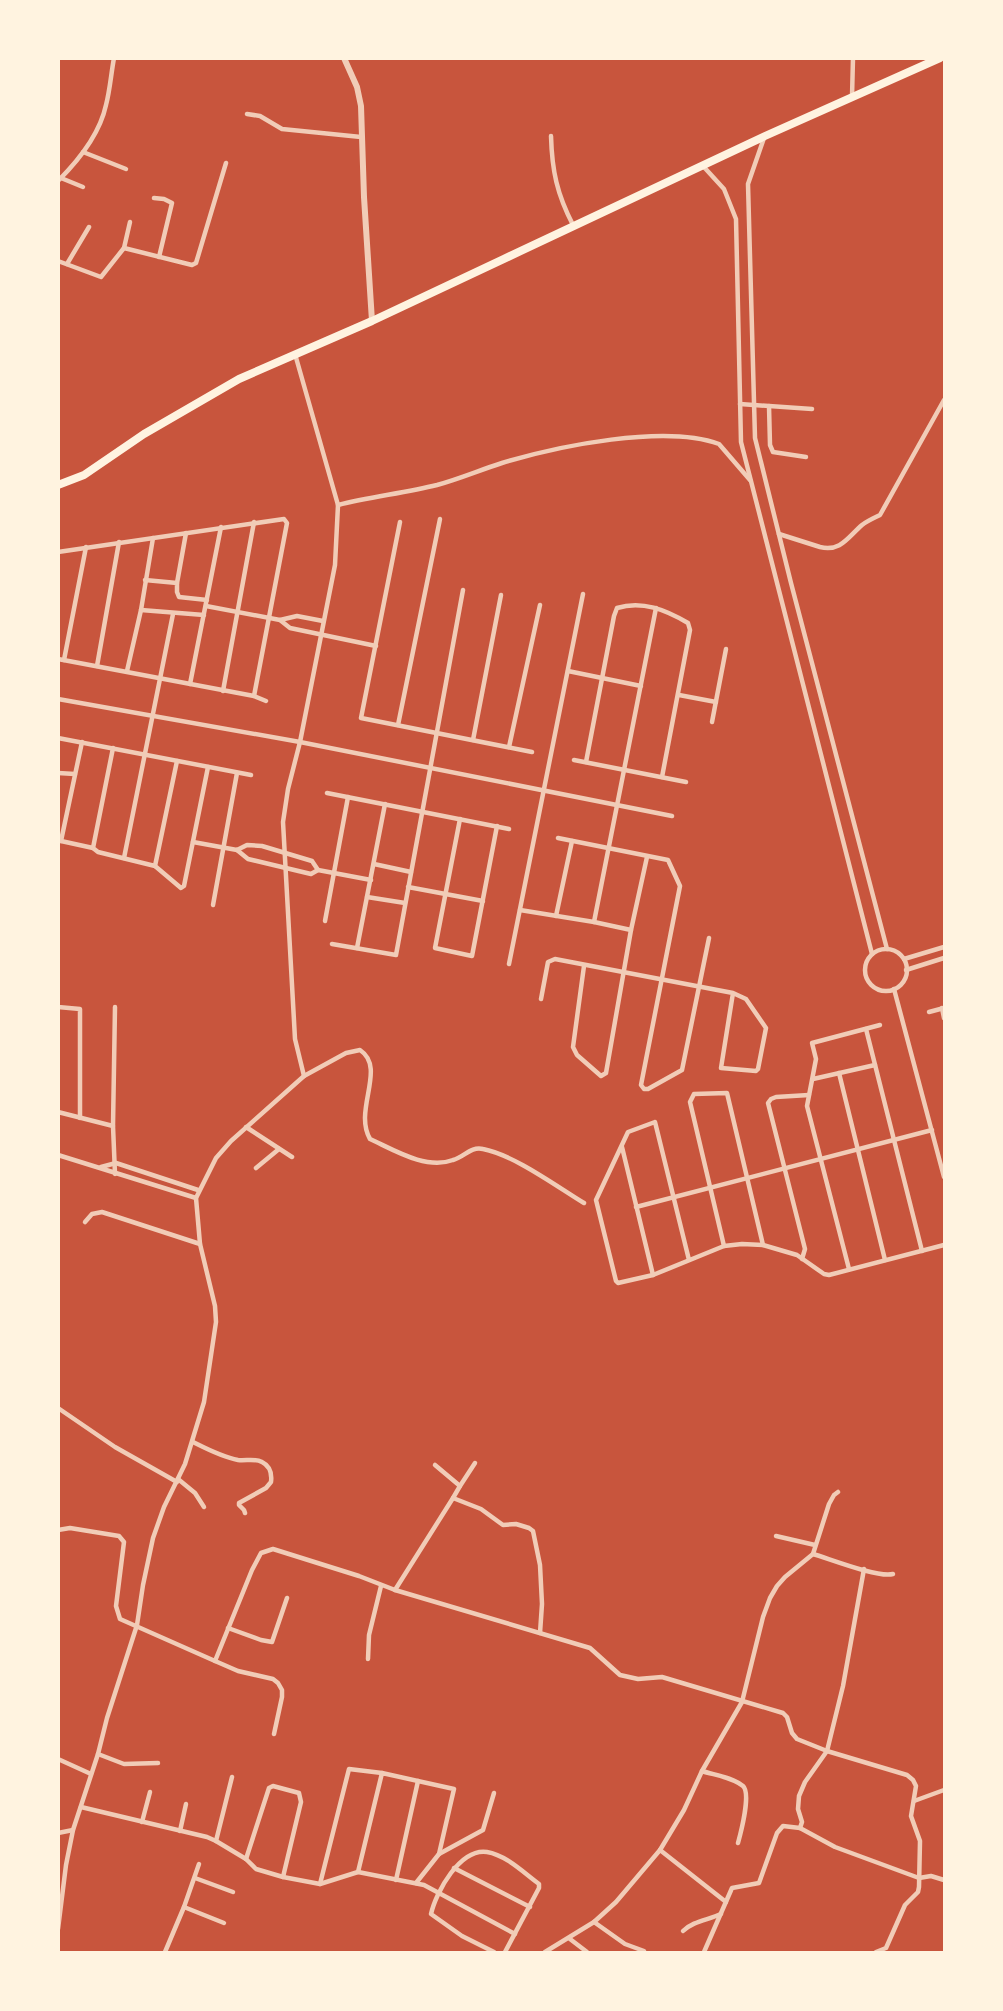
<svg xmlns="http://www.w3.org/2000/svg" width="1003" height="2011" viewBox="0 0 1003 2011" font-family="'Titillium Web',sans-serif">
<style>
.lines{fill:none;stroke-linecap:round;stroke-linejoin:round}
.minor{stroke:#f1ccb7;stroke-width:4.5}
.tertiary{stroke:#f1ccb7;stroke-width:6}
.primary{stroke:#fff3e0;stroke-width:8}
</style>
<rect width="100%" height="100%" fill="#c8553d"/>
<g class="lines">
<g class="minor">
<polyline points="852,97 853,58"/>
<polyline points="247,114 260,116 282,129 361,137"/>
<path d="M 551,136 C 552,171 557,194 573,225"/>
<polyline points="764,138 748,184 755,438 791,583 887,949"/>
<polyline points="83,152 126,169"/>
<polyline points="703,166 724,189 736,219 741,442 872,954"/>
<polyline points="61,178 83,187"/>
<path d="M 58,181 C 78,161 100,133 106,105 C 110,90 111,74 114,58"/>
<polyline points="154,198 164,199 172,203 159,257"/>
<polyline points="124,248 130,222"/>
<polyline points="58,261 101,277 124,248 192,265 196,263 226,163"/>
<polyline points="67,264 89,227"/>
<polyline points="740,404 812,409"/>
<polyline points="769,406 770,445 773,452 806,457"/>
<path d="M 338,505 C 370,497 404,493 437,485 C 459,479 480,470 502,463 C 558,446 665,424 719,444 L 750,480"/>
<polyline points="400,522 361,718 532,752"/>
<path d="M 779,534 L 820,547 C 841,552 848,537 862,525 C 867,521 874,518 880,515 L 944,400"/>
<polyline points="58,552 284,519 287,523 254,696"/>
<polyline points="145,580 177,583 177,592 179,597 207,600"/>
<polyline points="177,583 186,533"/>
<polyline points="206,606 280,620 290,628 376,646"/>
<polyline points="141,610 204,615"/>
<polyline points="280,620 297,616 323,621"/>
<polyline points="58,659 254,696 266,701"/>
<polyline points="64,660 86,547"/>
<polyline points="97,666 119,542"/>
<polyline points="127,671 141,610 153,538"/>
<polyline points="568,671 641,686"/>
<polyline points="190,684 221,527"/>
<polyline points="223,691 254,522"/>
<polyline points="679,695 716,702"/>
<polyline points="58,699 300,742 672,816"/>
<polyline points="712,722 726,649"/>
<polyline points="398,725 440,519"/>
<polyline points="58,738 251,775"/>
<polyline points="473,740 501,595"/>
<polyline points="509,747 540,605"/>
<polyline points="113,748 93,848 98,852 155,866"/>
<polyline points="574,760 686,782"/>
<polyline points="177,761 155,866 181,888 184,886 208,767"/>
<path d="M 586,762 L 614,616 L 617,608 C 642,600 666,610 688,623 L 690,630 L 662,777"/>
<polyline points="58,773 75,774"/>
<polyline points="327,793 509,829"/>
<polyline points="460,819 435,948 472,956 497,826"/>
<polyline points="558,838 668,860 680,886 641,1085 644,1089 648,1089 682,1070 709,938"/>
<polyline points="61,841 82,742"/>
<polyline points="61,841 93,848"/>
<polyline points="193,842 237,850 247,845 262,846 312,861 318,870"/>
<polyline points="237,850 248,859 311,874 318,870 371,880"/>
<polyline points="124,858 173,614"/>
<polyline points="374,864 411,872"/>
<polyline points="408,887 483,901"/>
<polyline points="367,897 405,903"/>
<polyline points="213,905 237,773"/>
<polyline points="520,910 594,922 631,930"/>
<polyline points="556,916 572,841"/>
<polyline points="325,921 348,797"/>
<polyline points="594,922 656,608"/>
<polyline points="332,944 396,955 463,590"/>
<polyline points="357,948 385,804"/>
<circle cx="886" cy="970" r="21"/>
<polyline points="904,959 944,947"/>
<polyline points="509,964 583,594"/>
<polyline points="584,966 573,1047 577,1055 601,1076 606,1073 631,930 647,857"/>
<polyline points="906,970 944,958"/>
<polyline points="894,989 944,1177"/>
<polyline points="541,999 548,962 555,959 733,993 746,999 766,1028 758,1069 756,1071 721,1068 733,993"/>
<polyline points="58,1007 80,1009 80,1118"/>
<polyline points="115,1007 113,1126 115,1174"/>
<polyline points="942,1008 944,1018"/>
<polyline points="929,1012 944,1008"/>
<polyline points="866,1029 922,1251"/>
<polyline points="839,1073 885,1260"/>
<path d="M 304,1076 L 346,1053 L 360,1050 C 387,1068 353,1110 370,1139 C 394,1150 426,1170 453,1160 C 464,1157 471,1146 483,1149 C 514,1155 556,1186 584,1203"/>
<polyline points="813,1079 875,1065"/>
<polyline points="58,1112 113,1126"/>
<polyline points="246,1127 292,1157"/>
<polyline points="622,1147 653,1275"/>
<polyline points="58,1155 196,1198"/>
<polyline points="101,1167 116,1163 198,1190"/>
<polyline points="256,1168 279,1149"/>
<polyline points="636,1207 932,1130"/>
<polyline points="85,1222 92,1214 102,1212 200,1244"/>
<polyline points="724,1246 690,1102 694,1094 727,1093 763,1245"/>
<polyline points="802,1259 805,1249 768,1103 771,1099 776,1097 809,1095"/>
<polyline points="689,1260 655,1122 628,1132 596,1200 616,1281 618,1283 653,1275 724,1246 742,1244 763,1245 797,1255 824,1274 829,1275 944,1245"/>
<polyline points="849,1269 807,1106 816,1059 812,1043 880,1025"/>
<polyline points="58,1408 115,1447 177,1482"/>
<path d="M 193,1442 C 207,1449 222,1457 238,1460 C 246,1461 255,1458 262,1462 C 270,1466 272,1474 271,1482 L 266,1488 L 239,1503 L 239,1505 L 244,1510 L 245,1513"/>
<polyline points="435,1465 460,1486 453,1498"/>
<polyline points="178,1479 195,1493 204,1507"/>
<polyline points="460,1486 475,1463"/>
<polyline points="58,1530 70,1528 119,1536 124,1542 116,1606 120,1619 215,1661 252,1570 261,1553 273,1549 359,1576 395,1590 590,1648 620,1675 638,1679 662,1677 783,1713 787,1717 792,1733 797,1739 827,1751 907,1775 913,1780 916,1786 911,1816 920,1841 919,1887 918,1892 905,1905 886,1948 876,1952"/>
<polyline points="776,1536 815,1545"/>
<path d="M 813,1554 C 830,1559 878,1578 893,1574"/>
<polyline points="395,1590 453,1498 481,1509 503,1525 516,1524 529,1528 533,1531 540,1565 542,1604 540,1633"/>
<polyline points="228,1628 261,1640 272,1642 287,1598"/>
<polyline points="368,1659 369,1635 381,1586"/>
<polyline points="215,1661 238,1671 273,1679 278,1683 282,1690 282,1697 274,1734"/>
<polyline points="98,1754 124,1764 158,1763"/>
<polyline points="58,1759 91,1774"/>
<path d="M 702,1771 C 714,1775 732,1777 743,1786 C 751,1793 741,1832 738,1843"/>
<polyline points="914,1801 944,1790"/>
<polyline points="81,1807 207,1837 216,1841 246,1859 256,1869 283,1877 320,1884 358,1872 424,1885 515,1934"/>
<polyline points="142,1822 150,1792"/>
<polyline points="800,1828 802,1822 798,1809 799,1796 805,1782 827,1751 843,1686 864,1569"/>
<polyline points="180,1831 186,1804"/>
<polyline points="58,1833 73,1830"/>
<polyline points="216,1841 232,1777"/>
<polyline points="660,1850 726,1902"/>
<polyline points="439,1854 483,1830 494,1793"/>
<polyline points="246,1859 269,1788 273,1786 299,1793 301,1802 283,1877"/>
<polyline points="454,1868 530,1907"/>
<polyline points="358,1872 382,1773 454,1789 439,1854 416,1883"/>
<polyline points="195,1878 233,1892"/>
<polyline points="396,1880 418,1781"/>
<polyline points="320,1884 349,1769 382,1773"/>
<polyline points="184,1907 224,1923"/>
<polyline points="594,1922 625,1944 644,1951"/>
<polyline points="58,1929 66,1865 73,1830 98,1754 107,1718 137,1625 143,1585 153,1538 164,1507 185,1464 204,1402 216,1322 215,1306 200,1244 196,1198 216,1158 231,1141 304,1076 295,1039 283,822 288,789 300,742 335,565 338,505 295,354"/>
<path d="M 683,1931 C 693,1921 708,1920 721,1914"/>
<polyline points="570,1939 587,1952"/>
<polyline points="165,1952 184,1907 199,1864"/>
<path d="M 494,1952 L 462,1936 L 431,1914 C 436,1892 460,1848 487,1852 C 506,1855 524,1873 539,1884 L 539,1888 L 505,1952"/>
<polyline points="545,1952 594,1922 616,1902 660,1850 684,1810 702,1771 742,1702 763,1617 770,1598 777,1586 785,1577 813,1554 829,1504 834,1495 838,1492"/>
<polyline points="704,1952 732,1888 759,1883 777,1833 783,1826 800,1828 835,1847 919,1878 931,1876 944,1880"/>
</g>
<polyline class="tertiary" points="344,58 357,87 361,106 364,197 372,321"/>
<polyline class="primary" points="58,485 84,475 144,434 239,379 372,321 765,136 940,58"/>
</g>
<rect width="1003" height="2011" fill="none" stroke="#fff3e0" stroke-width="120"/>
</svg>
